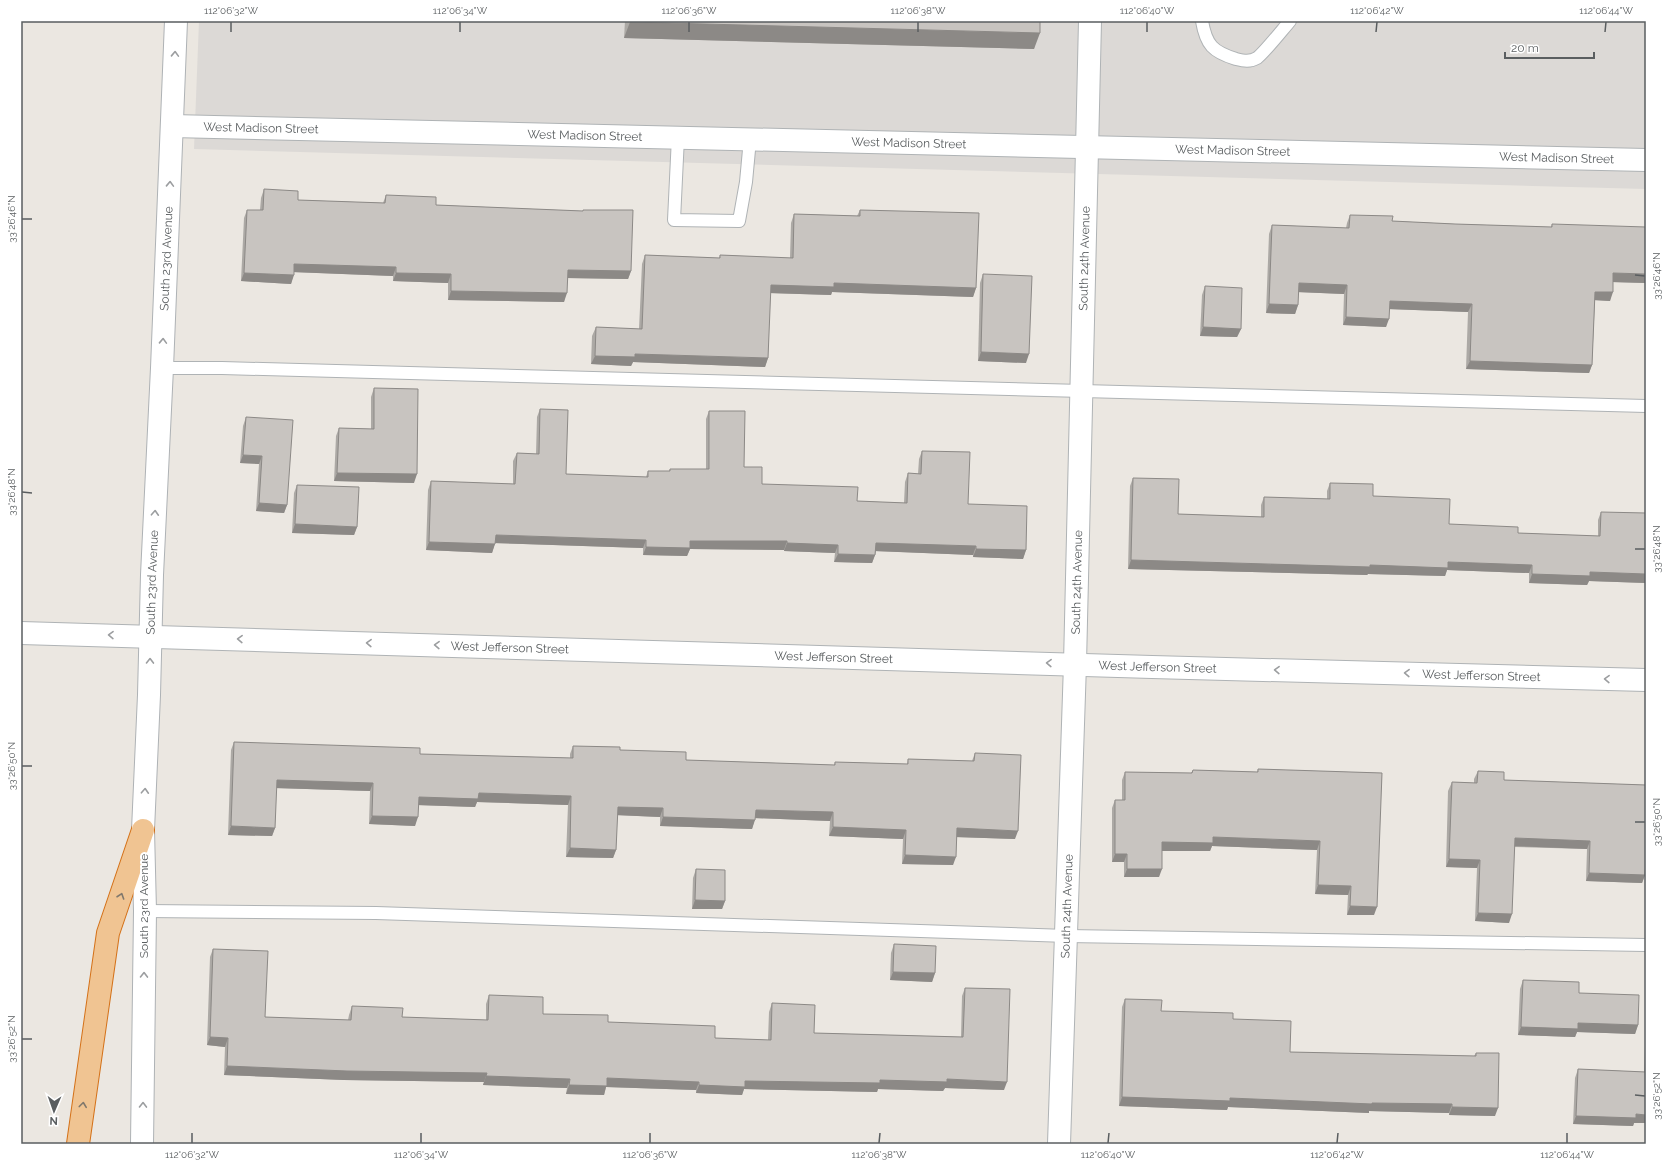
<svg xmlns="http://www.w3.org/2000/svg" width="1667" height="1165" viewBox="0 0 1667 1165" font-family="Raleway,sans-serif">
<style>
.industrial{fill:#dcd9d6}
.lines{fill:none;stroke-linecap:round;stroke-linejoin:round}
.service-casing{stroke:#afb3b5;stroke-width:14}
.minor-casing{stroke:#afb3b5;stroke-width:24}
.tertiary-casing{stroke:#afb3b5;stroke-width:24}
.secondary-casing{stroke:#aeb2b5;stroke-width:24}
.motorway-casing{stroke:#d47118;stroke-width:24}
.service{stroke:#fff;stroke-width:12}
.minor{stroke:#fff;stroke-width:22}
.tertiary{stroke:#fff;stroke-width:22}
.secondary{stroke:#fff;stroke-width:22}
.motorway{stroke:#f0c492;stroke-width:22}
.wall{fill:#aca9a5}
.shaded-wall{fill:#8c8986}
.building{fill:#c8c4c0;stroke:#8c8986}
.oneway{stroke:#9c9ea0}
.oneway2{stroke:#80786c}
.ticks{fill:none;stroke:#5a5e60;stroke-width:1.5}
.labels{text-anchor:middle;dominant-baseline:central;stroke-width:4;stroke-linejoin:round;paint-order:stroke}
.street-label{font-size:12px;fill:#5a5e60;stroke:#fff}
.neatline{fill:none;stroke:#5a5e60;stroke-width:1.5}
.ticks-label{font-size:10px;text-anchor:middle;fill:#5a5e60}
</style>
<rect width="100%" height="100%" fill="#ebe7e1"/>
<polygon class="industrial" points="199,21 1646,21 1646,189 194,149"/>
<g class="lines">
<g class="service-casing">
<g id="service">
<path d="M 1202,21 C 1206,45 1213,52 1236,59 C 1244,61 1250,62 1257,58 C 1264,53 1283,29 1290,21"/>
<polyline points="678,137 674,220 739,221 746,182 750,139"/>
<polyline points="162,368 222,368 1646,406"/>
<polyline points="145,911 376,913 1067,936 1646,945"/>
</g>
</g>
<g class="minor-casing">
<g id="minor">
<path id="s1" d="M 172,126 L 1646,160"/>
<path id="s2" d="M 1059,1144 L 1075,664 L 1090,21"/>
</g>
</g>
<g class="tertiary-casing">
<g id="tertiary">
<path id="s3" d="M 21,633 L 1152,667 L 1646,680"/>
</g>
</g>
<g class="secondary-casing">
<g id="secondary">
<path id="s4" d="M 142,1144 L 145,911 L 143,830 L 149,695 L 152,575 L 162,368 L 176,21"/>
</g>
</g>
<g class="motorway-casing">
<polyline id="motorway" points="78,1144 108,933 143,830"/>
</g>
<use href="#service" class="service"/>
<use href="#minor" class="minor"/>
<use href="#tertiary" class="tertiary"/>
<use href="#secondary" class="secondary"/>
<use href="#motorway" class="motorway"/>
</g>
<g class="wall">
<polygon points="625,21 1040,21 1034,49 624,38"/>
<polygon points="264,189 298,200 383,203 386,195 436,205 583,211 583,210 631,271 628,279 568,278 564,302 448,300 448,283 393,281 393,276 294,272 291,284 241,281 244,218 247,210 260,210 261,198"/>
<polygon points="860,210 976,288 973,297 832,292 831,295 770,293 768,358 765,367 633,362 631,366 591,364 592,336 596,327 639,329 642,264 645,255 719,258 720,255 790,258 791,223 794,214 857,216"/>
<polygon points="1350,215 1392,221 1455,224 1551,227 1552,224 1646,283 1613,282 1610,301 1595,300 1592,365 1589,373 1466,369 1468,312 1389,309 1386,327 1343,325 1344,294 1298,292 1298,305 1295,314 1266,313 1269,234 1272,225 1346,228 1347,223"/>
<polygon points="983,274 1026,363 978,361 980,283"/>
<polygon points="1205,286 1241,329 1237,337 1200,336 1202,295"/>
<polygon points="374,388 414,483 334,481 336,436 339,428 371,429 371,397"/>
<polygon points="540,409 566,474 646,477 648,471 669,471 670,469 706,469 706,419 709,411 744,467 762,484 857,501 904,503 905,482 908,473 918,474 919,459 922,451 968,504 1026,550 1023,559 973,557 973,555 876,551 875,555 872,563 834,562 835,553 784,551 784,550 690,549 687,556 643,555 643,548 495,543 492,553 426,550 428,490 431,481 513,484 513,461 517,453 536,454 537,417"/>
<polygon points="246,417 287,505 284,513 256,511 259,464 240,463 243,426"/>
<polygon points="1133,478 1178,514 1261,517 1261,505 1264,497 1327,499 1327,491 1330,483 1373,496 1449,524 1518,533 1598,536 1598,520 1601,512 1646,583 1589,581 1587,585 1529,583 1529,573 1447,570 1445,576 1368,574 1367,575 1128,569 1130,486"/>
<polygon points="297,485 357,527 354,535 292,533 294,493"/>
<polygon points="234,742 420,754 570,758 570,754 573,746 620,750 686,760 834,765 835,762 907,764 908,759 972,761 975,753 1015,839 957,837 953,865 902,864 903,839 829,836 830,821 755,818 752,829 660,826 660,817 617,815 616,850 613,858 566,857 568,805 477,802 475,807 418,805 415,826 369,824 370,791 276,788 275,828 272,836 228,835 231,750"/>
<polygon points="1258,769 1382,773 1374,915 1347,915 1348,895 1315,894 1317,850 1212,846 1210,851 1162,851 1159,877 1124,877 1124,862 1112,862 1112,808 1115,800 1122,800 1122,780 1125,772 1191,773 1193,770 1257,772"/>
<polygon points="1478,771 1504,780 1646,785 1646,870 1645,870 1645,875 1642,883 1586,881 1587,849 1514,847 1509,923 1475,921 1477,868 1446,867 1448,791 1452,782 1474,783 1474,779"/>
<polygon points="696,869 725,901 722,909 692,909 693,878"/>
<polygon points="894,944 935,973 932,982 890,980 891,953"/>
<polygon points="213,949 265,1017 348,1020 349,1015 352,1006 402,1017 486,1020 486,1004 489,995 543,1014 608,1022 715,1038 768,1040 769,1012 772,1003 814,1033 961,1037 962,996 965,988 1004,1090 945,1088 943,1091 878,1089 877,1092 744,1089 742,1095 696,1093 696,1090 606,1087 604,1095 566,1094 567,1088 483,1085 484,1082 344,1080 224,1075 225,1047 207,1045 210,957"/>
<polygon points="1523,980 1579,993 1638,1025 1635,1034 1577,1032 1575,1037 1518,1035 1520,989"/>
<polygon points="1125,999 1161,1011 1233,1019 1290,1052 1474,1056 1476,1053 1495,1116 1449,1115 1449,1113 1369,1111 1369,1113 1228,1107 1227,1110 1119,1106 1122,1007"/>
<polygon points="1646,1044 1646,1123 1634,1123 1633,1126 1573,1124 1575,1078 1578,1069 1644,1072 1645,1046"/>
</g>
<g class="shaded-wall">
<polygon points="630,22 1040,33 1034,49 624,38"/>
<polygon points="294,264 396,267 393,276 291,272"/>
<polygon points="568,270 631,271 628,279 565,278"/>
<polygon points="244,273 294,275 291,284 241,281"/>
<polygon points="396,273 451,274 448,283 393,281"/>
<polygon points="1613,273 1646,274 1646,283 1610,282"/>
<polygon points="834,283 976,288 973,297 832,292 831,295 768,293 771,285"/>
<polygon points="1299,283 1347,285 1344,294 1296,292"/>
<polygon points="451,291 567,293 564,302 448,300"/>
<polygon points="1595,292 1613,292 1610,301 1592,300"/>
<polygon points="1390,301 1472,304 1468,312 1387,309"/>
<polygon points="1269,304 1298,305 1295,314 1266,313"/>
<polygon points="1346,317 1389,319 1386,327 1343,325"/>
<polygon points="1203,327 1241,329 1237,337 1200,336"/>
<polygon points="981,352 1029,354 1026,363 978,361"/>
<polygon points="635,354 768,358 765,367 633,362 631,366 591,364 595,356"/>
<polygon points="1470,361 1592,365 1589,373 1466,369"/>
<polygon points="243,455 262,456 259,464 240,463"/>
<polygon points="337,473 417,474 414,483 334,481"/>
<polygon points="259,503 287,505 284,513 256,511"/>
<polygon points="295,524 357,527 354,535 292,533"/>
<polygon points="496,535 646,540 643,548 492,543"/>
<polygon points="690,541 787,541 784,550 690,549 687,556 643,555 646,547"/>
<polygon points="429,542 495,544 492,553 426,550"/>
<polygon points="787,543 838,545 835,553 784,551"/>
<polygon points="876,543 976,546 973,555 873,551"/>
<polygon points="976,549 1026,550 1023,559 973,557"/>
<polygon points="838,554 875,555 872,563 834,562"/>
<polygon points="1131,560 1370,565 1448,562 1532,565 1529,573 1447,570 1445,576 1368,574 1367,575 1128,569"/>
<polygon points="1590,572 1646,574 1646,583 1589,581 1587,585 1529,583 1532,574"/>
<polygon points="277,780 373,783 370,791 274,788"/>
<polygon points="479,793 571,796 568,805 477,802 475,807 416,805 419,797"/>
<polygon points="618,807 663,808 660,817 614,815"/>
<polygon points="756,810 833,812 830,821 753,818"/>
<polygon points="372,816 418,817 415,826 369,824"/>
<polygon points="663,817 755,820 752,829 660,826"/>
<polygon points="231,826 275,828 272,836 228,835"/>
<polygon points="833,827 906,830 903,839 829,836"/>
<polygon points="957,828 1018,831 1015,839 954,837"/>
<polygon points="1213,837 1320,841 1317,850 1212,846 1210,851 1159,851 1162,842"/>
<polygon points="1515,838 1590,841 1587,849 1512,846"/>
<polygon points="570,848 616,850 613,858 566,857"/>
<polygon points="1115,854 1127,854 1124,862 1112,862"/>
<polygon points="905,855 956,857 953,865 902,864"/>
<polygon points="1449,859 1480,860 1477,868 1446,867"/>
<polygon points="1127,869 1162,869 1159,877 1124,877"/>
<polygon points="1589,873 1645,875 1642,883 1586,881"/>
<polygon points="1318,885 1351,886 1348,895 1315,894"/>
<polygon points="695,900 725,901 722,909 692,909"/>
<polygon points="1350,906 1377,907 1374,915 1347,915"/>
<polygon points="1478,913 1512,914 1509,923 1475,921"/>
<polygon points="893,972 935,973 932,982 890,980"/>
<polygon points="1578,1023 1638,1025 1635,1034 1577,1032 1575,1037 1518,1035 1521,1027"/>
<polygon points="210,1037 228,1038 225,1047 207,1045"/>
<polygon points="227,1066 487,1073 484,1082 344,1080 224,1075"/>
<polygon points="486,1076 570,1079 567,1088 483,1085"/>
<polygon points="607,1078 699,1082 696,1090 606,1087 604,1095 566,1094 569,1085"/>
<polygon points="947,1079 1007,1082 1004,1090 945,1088 943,1091 878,1089 877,1092 744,1089 742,1095 696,1093 699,1085 745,1081"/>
<polygon points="1122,1097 1230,1098 1372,1103 1452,1104 1449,1113 1369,1111 1369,1113 1228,1107 1227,1110 1119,1106"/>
<polygon points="1452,1107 1498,1108 1495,1116 1449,1115"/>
<polygon points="1636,1114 1646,1115 1646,1123 1634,1123 1633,1126 1573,1124 1576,1116"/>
</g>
<g class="building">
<polygon points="630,21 1040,21 1040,33 630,22"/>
<polygon points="264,189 298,191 298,200 385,203 386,195 436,197 436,205 583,211 583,210 633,210 631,271 568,270 567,293 451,291 451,274 396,273 396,267 294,264 294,275 244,273 247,210 263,210"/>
<polygon points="860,210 979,213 976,288 834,283 834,287 771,285 768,358 635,354 635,357 595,356 596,327 642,329 645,255 720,258 720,255 793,258 794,214 860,216"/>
<polygon points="1350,215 1393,216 1392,221 1455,224 1552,227 1552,224 1646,227 1646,274 1613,273 1613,292 1595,292 1592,365 1470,361 1472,304 1390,301 1389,319 1346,317 1347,285 1299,283 1298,305 1269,304 1272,225 1349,228"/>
<polygon points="983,274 1032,276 1029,354 981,352"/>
<polygon points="1205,286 1242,288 1241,329 1203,327"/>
<polygon points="374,388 418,389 417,474 337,473 339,428 374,429"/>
<polygon points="540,409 568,410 566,474 648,477 648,471 670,471 670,469 709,469 709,411 745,411 744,467 762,467 762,484 858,487 857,501 907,503 908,473 921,474 922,451 970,452 968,504 1027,506 1026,550 976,549 976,546 876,543 875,555 838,554 838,545 787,543 787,541 690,541 690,548 646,547 646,540 496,535 495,544 429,542 431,481 515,484 517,453 539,454"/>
<polygon points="246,417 293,420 287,505 259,503 262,456 243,455"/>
<polygon points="1133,478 1179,479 1178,514 1264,517 1264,497 1330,499 1330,483 1373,484 1373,496 1450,499 1449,524 1518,527 1518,533 1600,536 1601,512 1646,513 1646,574 1590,572 1590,576 1532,574 1532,565 1448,562 1448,568 1370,565 1370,567 1131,560"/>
<polygon points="297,485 359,487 357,527 295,524"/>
<polygon points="234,742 420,748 420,754 573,758 573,746 620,747 620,750 686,752 686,760 835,765 835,762 908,764 908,759 974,761 975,753 1021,755 1018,831 957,828 956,857 905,855 906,830 833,827 833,812 756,810 755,820 663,817 663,808 618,807 616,850 570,848 571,796 479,793 478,799 419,797 418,817 372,816 373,783 277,780 275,828 231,826"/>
<polygon points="1258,769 1382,773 1377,907 1350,906 1351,886 1318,885 1320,841 1213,837 1213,843 1162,842 1162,869 1127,869 1127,854 1115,854 1115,800 1125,800 1125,772 1192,773 1193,770 1258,772"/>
<polygon points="1478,771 1504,772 1504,780 1646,785 1646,861 1645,875 1589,873 1590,841 1515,838 1512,914 1478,913 1480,860 1449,859 1452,782 1477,783"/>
<polygon points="696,869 725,870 725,901 695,900"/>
<polygon points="894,944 936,946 935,973 893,972"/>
<polygon points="213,949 268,951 265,1017 351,1020 352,1006 403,1008 402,1017 488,1020 489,995 543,997 543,1014 608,1015 608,1022 715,1026 715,1038 771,1040 772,1003 815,1005 814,1033 963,1037 965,988 1010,989 1007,1082 947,1079 947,1082 880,1080 880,1083 745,1081 745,1087 699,1085 699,1082 607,1078 607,1086 569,1085 570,1079 486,1076 487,1073 347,1071 227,1066 228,1038 210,1037"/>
<polygon points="1523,980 1579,982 1579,993 1639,995 1638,1025 1578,1023 1578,1029 1521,1027"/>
<polygon points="1125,999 1162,1000 1161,1011 1233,1013 1233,1019 1291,1021 1290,1052 1476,1056 1476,1053 1499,1053 1498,1108 1452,1107 1452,1104 1372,1103 1372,1104 1230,1098 1230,1101 1122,1097"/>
<polygon points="1578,1069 1646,1072 1646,1115 1636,1114 1636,1118 1576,1116"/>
</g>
<defs><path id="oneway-chevron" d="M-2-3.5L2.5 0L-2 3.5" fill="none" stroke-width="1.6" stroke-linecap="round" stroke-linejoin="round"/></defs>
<g class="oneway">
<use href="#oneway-chevron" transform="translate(175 54) rotate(-88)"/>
<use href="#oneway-chevron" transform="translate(170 184) rotate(-88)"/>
<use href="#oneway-chevron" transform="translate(163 341) rotate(-88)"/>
<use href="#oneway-chevron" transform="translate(155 513) rotate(-87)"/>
<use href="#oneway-chevron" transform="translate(111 635) rotate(-179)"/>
<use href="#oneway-chevron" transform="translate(240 639) rotate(-178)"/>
<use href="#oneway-chevron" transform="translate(369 643) rotate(-178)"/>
<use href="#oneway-chevron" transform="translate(437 645) rotate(-178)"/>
<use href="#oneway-chevron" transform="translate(150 661) rotate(-89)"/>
<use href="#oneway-chevron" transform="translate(1049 663) rotate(-178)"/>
<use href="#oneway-chevron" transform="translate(1277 670) rotate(-178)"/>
<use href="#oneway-chevron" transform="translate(1407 673) rotate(-178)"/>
<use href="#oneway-chevron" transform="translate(1607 679) rotate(-178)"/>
<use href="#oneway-chevron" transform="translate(145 791) rotate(-87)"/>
<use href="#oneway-chevron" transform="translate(144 975) rotate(-89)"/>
<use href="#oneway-chevron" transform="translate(143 1105) rotate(-89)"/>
</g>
<g class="oneway2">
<use href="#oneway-chevron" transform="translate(121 896) rotate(-71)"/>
<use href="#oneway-chevron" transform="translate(83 1105) rotate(-83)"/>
</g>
<path class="ticks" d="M 231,32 L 231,22M 460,32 L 460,22M 689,32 L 689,22M 918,32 L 918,22M 1147,32 L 1147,22M 1376,32 L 1377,22M 1605,32 L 1606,22M 22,219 L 32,219M 1635,275 L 1645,276M 22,492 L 32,493M 1635,549 L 1645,549M 22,766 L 32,766M 1635,822 L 1645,822M 22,1039 L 32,1039M 1635,1095 L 1645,1096M 192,1143 L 192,1133M 421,1143 L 421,1133M 650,1143 L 650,1133M 879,1143 L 880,1133M 1108,1143 L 1109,1133M 1337,1143 L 1338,1133M 1567,1143 L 1567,1133"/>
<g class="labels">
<g class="street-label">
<text stroke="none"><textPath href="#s1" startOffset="89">West Madison Street</textPath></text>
<text stroke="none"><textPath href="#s1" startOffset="413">West Madison Street</textPath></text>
<text stroke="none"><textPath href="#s1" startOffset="737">West Madison Street</textPath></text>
<text stroke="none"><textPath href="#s1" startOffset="1061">West Madison Street</textPath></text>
<text stroke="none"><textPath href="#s1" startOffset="1385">West Madison Street</textPath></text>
<text stroke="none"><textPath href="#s4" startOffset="886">South 23rd Avenue</textPath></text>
<text stroke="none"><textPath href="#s2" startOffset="886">South 24th Avenue</textPath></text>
<text stroke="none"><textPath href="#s4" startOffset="562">South 23rd Avenue</textPath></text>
<text stroke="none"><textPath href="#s2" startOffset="562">South 24th Avenue</textPath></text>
<text stroke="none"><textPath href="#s3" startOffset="489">West Jefferson Street</textPath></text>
<text stroke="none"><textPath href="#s3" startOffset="813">West Jefferson Street</textPath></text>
<text stroke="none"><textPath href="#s3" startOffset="1137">West Jefferson Street</textPath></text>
<text stroke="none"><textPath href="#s3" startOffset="1461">West Jefferson Street</textPath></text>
<text transform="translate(144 906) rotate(-90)">South 23rd Avenue</text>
<text stroke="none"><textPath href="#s2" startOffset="238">South 24th Avenue</textPath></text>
</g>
</g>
<rect width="1667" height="1165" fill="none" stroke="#ffffff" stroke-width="44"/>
<g transform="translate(54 1111) rotate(182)" stroke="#ffffff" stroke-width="3" paint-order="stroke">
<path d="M0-3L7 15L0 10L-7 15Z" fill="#5a5e60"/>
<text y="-6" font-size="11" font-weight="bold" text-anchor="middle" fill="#5a5e60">N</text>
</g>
<path d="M1505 52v6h89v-6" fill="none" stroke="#5a5e60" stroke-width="2"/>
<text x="1511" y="52" font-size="12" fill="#5a5e60" stroke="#ffffff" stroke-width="3" paint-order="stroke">20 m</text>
<rect x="22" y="22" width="1623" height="1121" class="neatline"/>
<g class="ticks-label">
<text x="231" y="14">112°06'32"W</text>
<text x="460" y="14">112°06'34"W</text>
<text x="689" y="14">112°06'36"W</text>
<text x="918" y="14">112°06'38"W</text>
<text x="1147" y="14">112°06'40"W</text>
<text x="1377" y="14">112°06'42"W</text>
<text x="1606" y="14">112°06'44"W</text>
<text transform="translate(11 219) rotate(-90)" y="4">33°26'46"N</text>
<text transform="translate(1656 276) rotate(-90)" y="4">33°26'46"N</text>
<text transform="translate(11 492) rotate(-90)" y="4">33°26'48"N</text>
<text transform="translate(1656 549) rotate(-90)" y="4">33°26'48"N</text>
<text transform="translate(11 766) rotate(-90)" y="4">33°26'50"N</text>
<text transform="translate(1656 822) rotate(-90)" y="4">33°26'50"N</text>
<text transform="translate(11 1039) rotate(-90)" y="4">33°26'52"N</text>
<text transform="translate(1656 1096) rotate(-90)" y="4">33°26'52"N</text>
<text x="192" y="1158">112°06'32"W</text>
<text x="421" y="1158">112°06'34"W</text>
<text x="650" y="1158">112°06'36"W</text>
<text x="879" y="1158">112°06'38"W</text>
<text x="1108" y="1158">112°06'40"W</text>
<text x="1337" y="1158">112°06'42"W</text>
<text x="1567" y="1158">112°06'44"W</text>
</g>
</svg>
